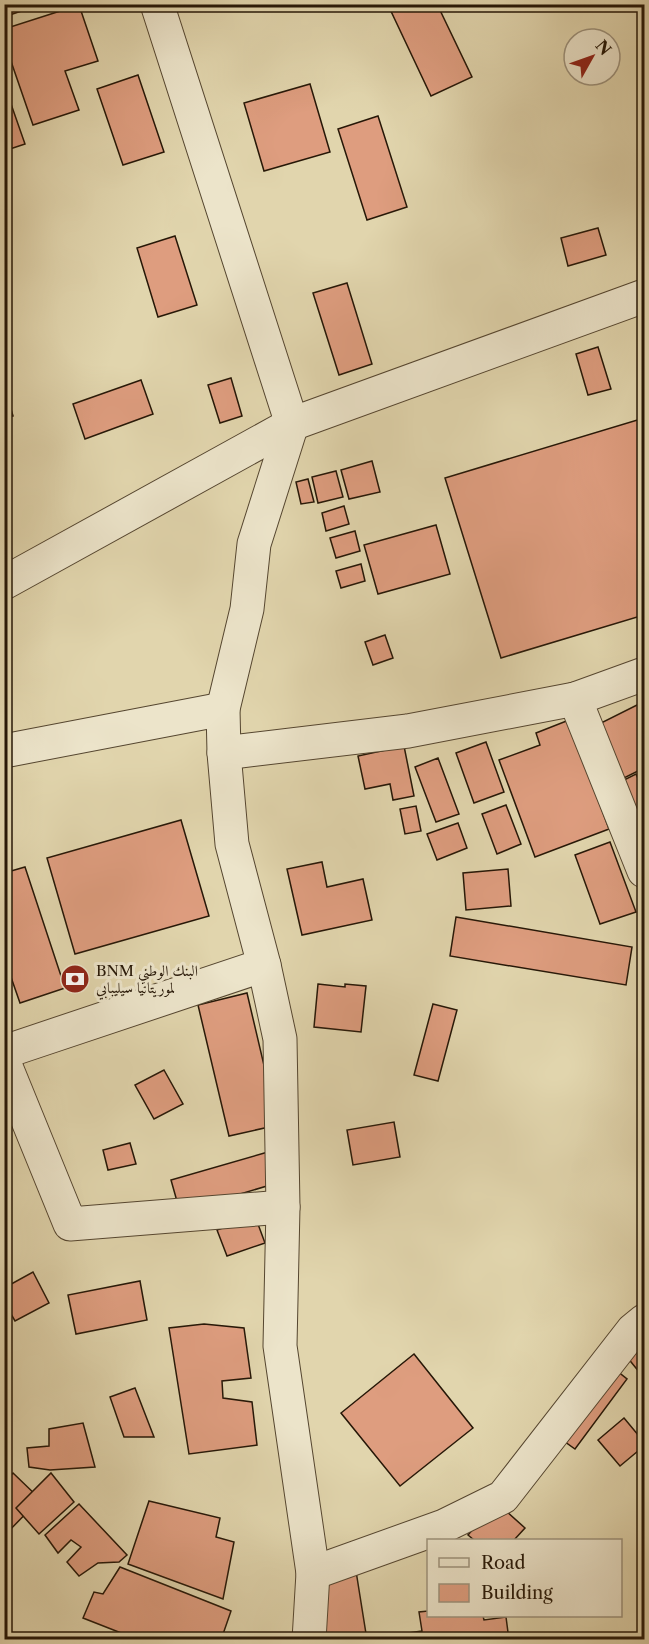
<svg xmlns="http://www.w3.org/2000/svg" width="649" height="1644" viewBox="0 0 649 1644" font-family="'Libre Caslon Text',Amiri,serif">
<style>
.building{fill:#de9d7f;stroke:#261707;stroke-width:1.5}
.lines{fill:none;stroke-linecap:round;stroke-linejoin:round}
.minor-casing{stroke:#554630;stroke-width:35}
.minor{stroke:#ece4ca;stroke-width:33}
.labels{text-anchor:middle;dominant-baseline:central;stroke-width:6;stroke-linejoin:round;paint-order:stroke}
.poi-label{font-size:15px;fill:#261707;stroke:#ece4ca;text-anchor:start}
</style>
<rect width="100%" height="100%" fill="#e1d5ad"/>
<filter id="stains"><feTurbulence type="fractalNoise" baseFrequency=".00333" numOctaves="4"/><feColorMatrix values="0 0 0 0 .2 0 0 0 0 .09 0 0 0 0 .02 0 0 0 .5 -.17"/></filter>
<radialGradient id="worn" r=".72"><stop offset=".6" stop-color="#630" stop-opacity="0"/><stop offset="1" stop-color="#630" stop-opacity=".3"/></radialGradient>
<g class="building">
<polygon points="4,4 42,4 4,17"/>
<polygon points="394,4 437,4 472,77 431,96 389,7"/>
<polygon points="79,5 98,61 65,71 79,110 33,125 4,41 4,29"/>
<polygon points="138,75 164,152 123,165 97,89"/>
<polygon points="4,84 25,144 4,151"/>
<polygon points="310,84 330,152 264,171 244,103"/>
<polygon points="378,116 407,207 367,220 338,129"/>
<polygon points="598,228 606,255 568,266 561,238"/>
<polygon points="175,236 197,305 158,317 137,248"/>
<polygon points="347,283 372,364 339,375 313,293"/>
<polygon points="598,347 611,389 588,395 576,354"/>
<polygon points="231,378 242,416 220,423 208,385"/>
<polygon points="141,380 153,414 85,439 73,404"/>
<polygon points="4,386 13,416 4,418"/>
<polygon points="644,418 644,615 501,658 445,478"/>
<polygon points="372,461 380,492 349,499 341,470"/>
<polygon points="336,471 343,497 318,503 312,477"/>
<polygon points="308,479 314,502 301,504 296,482"/>
<polygon points="344,506 349,524 326,531 322,513"/>
<polygon points="436,525 450,574 378,594 364,545"/>
<polygon points="355,531 360,551 336,558 330,538"/>
<polygon points="361,564 365,581 341,588 336,571"/>
<polygon points="385,635 393,658 373,665 365,642"/>
<polygon points="643,702 644,768 618,781 591,728"/>
<polygon points="569,720 609,829 535,857 499,760 540,745 536,733"/>
<polygon points="486,742 504,792 474,803 456,753"/>
<polygon points="404,746 414,796 393,800 390,784 365,789 358,756"/>
<polygon points="438,758 459,814 436,822 415,767"/>
<polygon points="636,774 644,792 644,836 618,783"/>
<polygon points="506,805 521,844 497,854 482,814"/>
<polygon points="416,806 421,831 405,834 400,809"/>
<polygon points="181,820 209,916 75,954 47,858"/>
<polygon points="458,823 467,848 437,860 427,834"/>
<polygon points="610,842 636,912 600,924 575,855"/>
<polygon points="322,862 327,887 363,879 372,920 302,935 287,869"/>
<polygon points="25,867 65,988 20,1003 4,957 4,873"/>
<polygon points="508,869 511,906 466,910 463,873"/>
<polygon points="456,917 632,947 626,985 450,956"/>
<polygon points="318,984 345,987 345,984 366,986 361,1032 314,1027"/>
<polygon points="247,993 278,1125 229,1136 198,1005"/>
<polygon points="433,1004 457,1010 438,1081 414,1075"/>
<polygon points="164,1070 183,1104 154,1119 135,1085"/>
<polygon points="394,1122 400,1157 353,1165 347,1130"/>
<polygon points="130,1143 136,1164 108,1170 103,1150"/>
<polygon points="268,1152 277,1183 180,1212 171,1180"/>
<polygon points="255,1216 265,1243 227,1256 217,1230"/>
<polygon points="33,1272 49,1303 15,1321 4,1302 4,1288"/>
<polygon points="140,1281 147,1320 76,1334 68,1295"/>
<polygon points="204,1324 244,1328 251,1378 222,1381 223,1398 252,1402 257,1445 189,1454 169,1328"/>
<polygon points="644,1342 644,1378 627,1357"/>
<polygon points="414,1354 473,1428 400,1486 341,1413"/>
<polygon points="607,1363 627,1379 575,1449 554,1434"/>
<polygon points="135,1388 154,1437 124,1437 110,1397"/>
<polygon points="624,1418 644,1442 644,1446 620,1466 598,1440"/>
<polygon points="83,1423 95,1467 50,1470 29,1467 27,1448 49,1446 49,1429"/>
<polygon points="13,1473 40,1499 4,1536 4,1482"/>
<polygon points="51,1473 74,1502 39,1534 16,1508"/>
<polygon points="149,1501 220,1518 216,1537 234,1542 223,1599 128,1564"/>
<polygon points="496,1502 525,1528 514,1540 474,1540 468,1535"/>
<polygon points="79,1504 127,1555 119,1562 98,1563 79,1576 67,1562 81,1547 71,1540 58,1553 45,1535"/>
<polygon points="120,1567 231,1611 221,1640 139,1640 83,1618 94,1592 103,1594"/>
<polygon points="356,1571 367,1640 324,1640 312,1580"/>
<polygon points="428,1611 428,1616 483,1616 484,1620 506,1617 509,1640 402,1640 402,1634 422,1631 419,1612"/>
</g>
<g class="lines">
<g class="minor-casing">
<g id="minor">
<polyline points="157,4 292,424 254,544 247,609 223,709 224,753 232,844 264,965 280,1039 283,1207 280,1346 313,1573 309,1640"/>
<polyline points="4,583 292,424 644,296"/>
<polyline points="575,699 644,871"/>
<polyline points="4,751 223,709"/>
<polyline points="224,753 408,731 575,699 644,674"/>
<polyline points="4,1052 264,965"/>
<polyline points="4,1062 70,1224 283,1207"/>
<polyline points="313,1573 444,1526 503,1497 633,1330 644,1321"/>
</g>
</g>
<use href="#minor" class="minor"/>
</g>
<defs>
<g id="bank-disc" transform="scale(1.5)"><circle r="9.5" fill="#8f2418" stroke="#ece4ca"/><path d="M-6-4H6V4H-6ZM0-2.3a2.3 2.3 0 1 0 0 4.6a2.3 2.3 0 1 0 0-4.6Z" fill="#fff"/></g>
</defs>
<g fill-rule="evenodd">
<use href="#bank-disc" x="75" y="979"/>
</g>
<g class="labels">
<g class="poi-label">
<text x="96" y="970">BNM البنك الوطني<tspan x="96" dy="17">لموريتانيا سيليبابي</tspan></text>
</g>
</g>
<rect width="649" height="1644" fill="none" stroke="#e1d5ad" stroke-width="24"/>
<rect x="6" y="6" width="637" height="1632" fill="none" stroke="#261707" stroke-width="3"/>
<rect x="12" y="12" width="625" height="1620" fill="none" stroke="#261707" stroke-width="1.5"/>
<rect x="427" y="1539" width="195" height="78" fill="#ece4ca" stroke="#9d927c" stroke-width="1.5"/>
<rect x="439" y="1558" width="30" height="9" fill="#ece4ca" stroke="#9d927c" stroke-width="1.5"/>
<text x="481" y="1569" font-size="18" fill="#261707">Road</text>
<rect x="439" y="1584" width="30" height="18" fill="#de9d7f" stroke="#9d927c" stroke-width="1.5"/>
<text x="481" y="1599" font-size="18" fill="#261707">Building</text>
<g transform="translate(592 57) rotate(50)"><circle r="28" fill="#ece4ca" stroke="#9d927c" stroke-width="1.5"/>
<path d="M0-4.5L10 22L0 15L-10 22Z" fill="#8f2418"/>
<text y="-9" font-size="16" font-weight="bold" text-anchor="middle" fill="#261707">N</text>
</g>
<rect width="100%" height="100%" filter="url(#stains)"/>
<rect width="100%" height="100%" fill="url(#worn)"/>
</svg>
